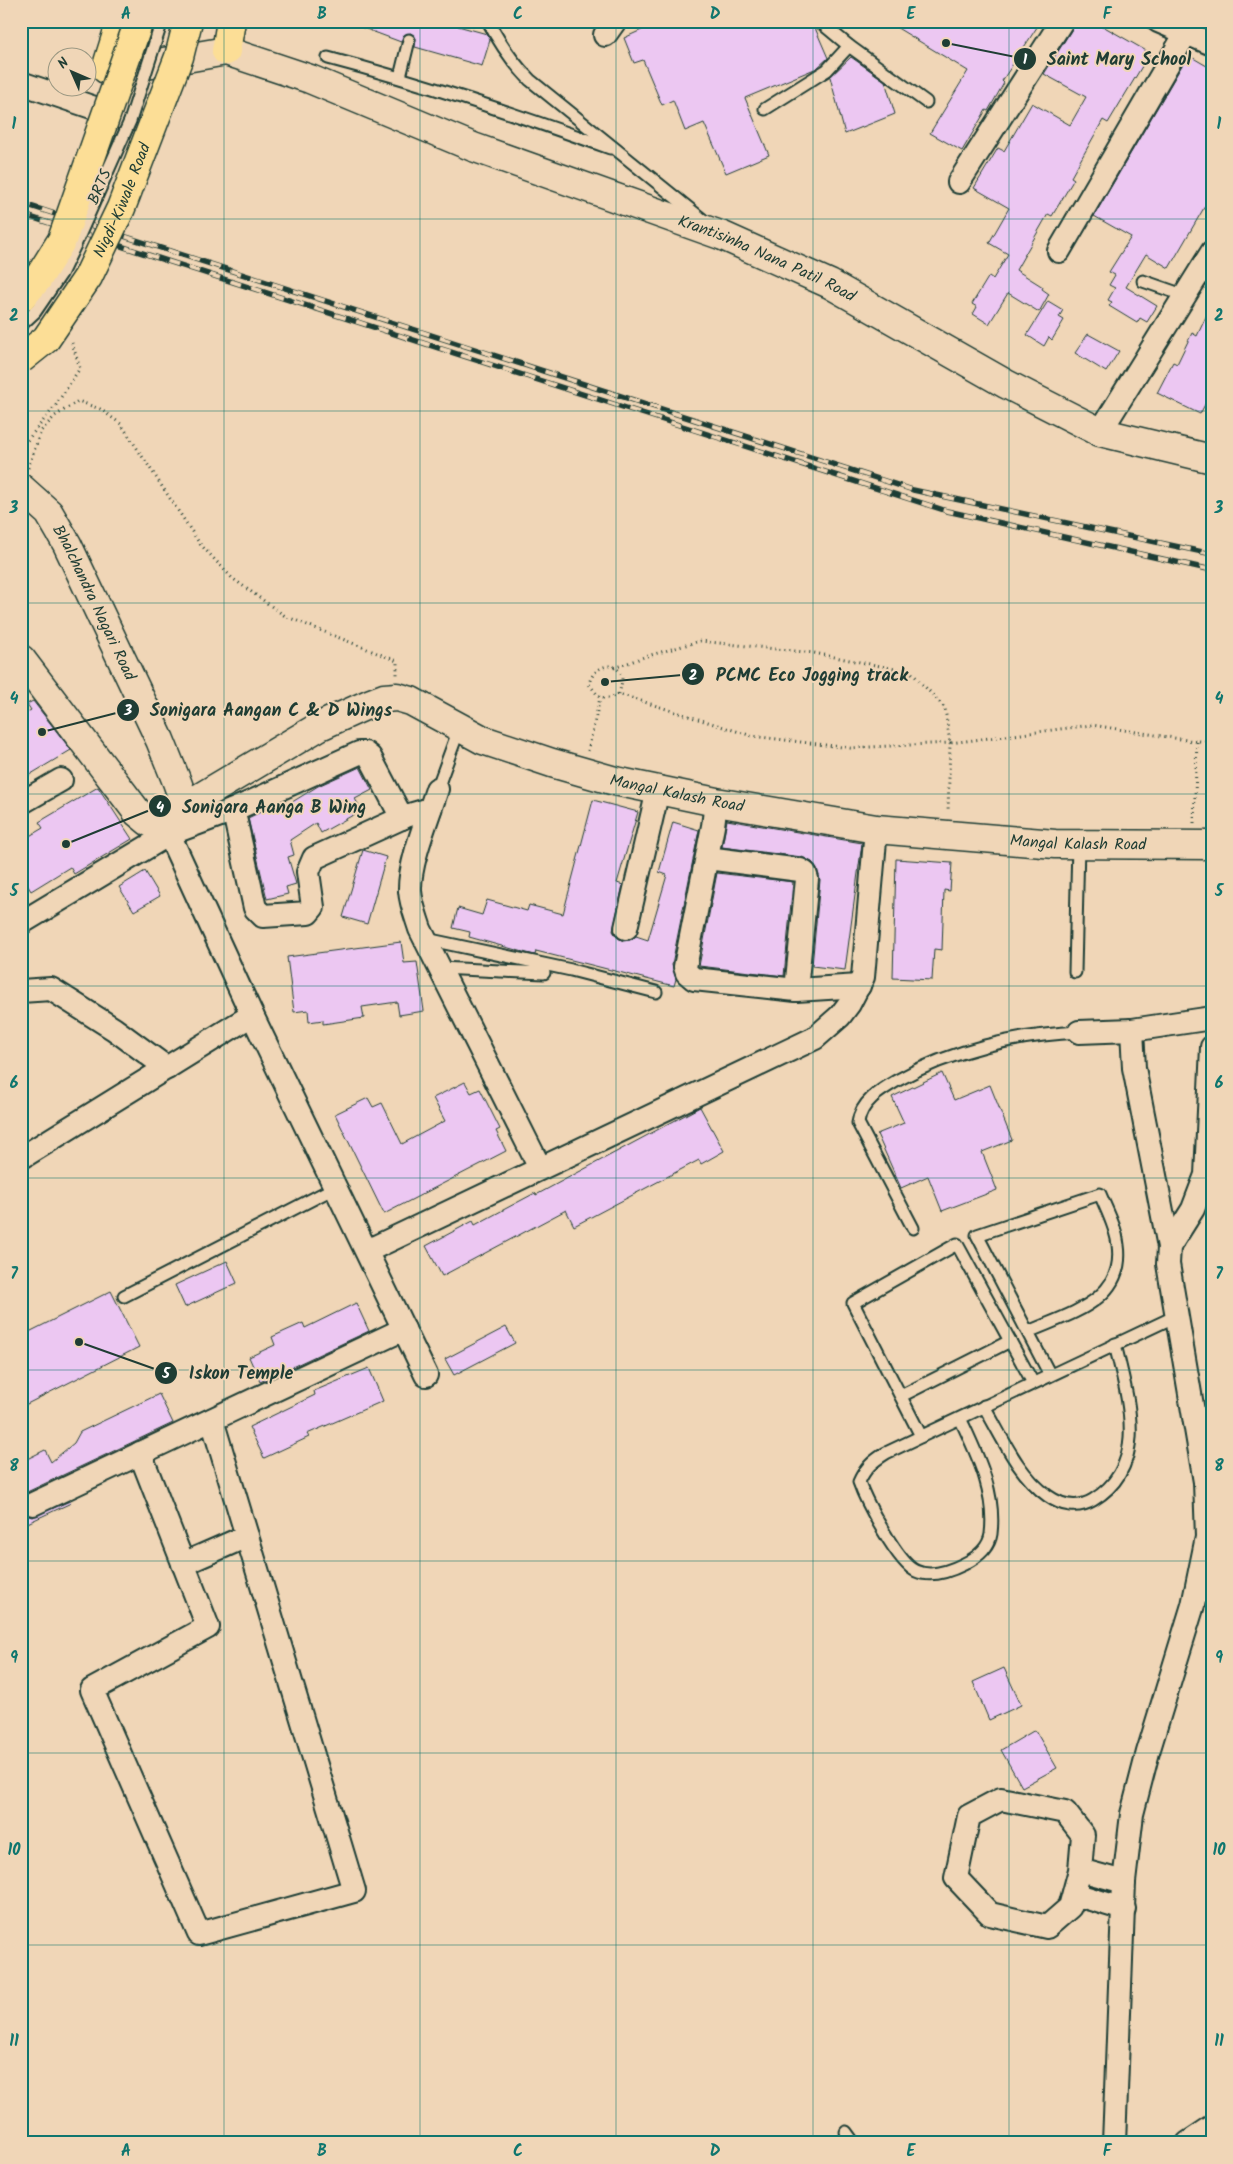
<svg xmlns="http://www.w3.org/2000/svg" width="1233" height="2164" viewBox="0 0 1233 2164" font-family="Kalam,sans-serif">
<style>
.building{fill:#ecc7f2;stroke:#1f3d34}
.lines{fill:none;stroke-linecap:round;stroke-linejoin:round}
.service-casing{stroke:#1f3d34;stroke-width:15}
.minor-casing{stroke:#1f3d34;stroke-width:26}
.tertiary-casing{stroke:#1f3d34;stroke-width:31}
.secondary-casing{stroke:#1f3d34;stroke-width:31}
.primary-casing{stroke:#1f3d34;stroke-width:31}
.path{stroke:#1f3d34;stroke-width:3;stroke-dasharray:1 4;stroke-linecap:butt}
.service{stroke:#f0d6b7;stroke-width:11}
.minor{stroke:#f0d6b7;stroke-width:22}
.tertiary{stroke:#f0d6b7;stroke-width:28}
.secondary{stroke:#f0d6b7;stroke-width:28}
.primary{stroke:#fcde96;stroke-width:28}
.rail-casing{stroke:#1f3d34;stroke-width:5.5}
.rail{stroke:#f0d6b7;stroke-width:4;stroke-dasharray:11;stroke-linecap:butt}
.service-bridge-casing{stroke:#1f3d34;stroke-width:15;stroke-linecap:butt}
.primary-bridge-casing{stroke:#1f3d34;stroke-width:31;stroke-linecap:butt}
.service-bridge{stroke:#f0d6b7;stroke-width:11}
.primary-bridge{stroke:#fcde96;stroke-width:28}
.grid{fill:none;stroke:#0f766e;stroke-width:1;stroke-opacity:0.55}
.labels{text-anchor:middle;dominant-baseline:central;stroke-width:4;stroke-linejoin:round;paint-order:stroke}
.street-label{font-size:16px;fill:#1f3d34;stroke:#f0d6b7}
.leader{fill:none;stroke:#1f3d34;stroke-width:2}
.callout-dot{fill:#1f3d34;stroke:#f0d6b7;stroke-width:2}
.mark-label{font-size:15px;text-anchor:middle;font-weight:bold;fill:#fff}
.callout-label{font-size:18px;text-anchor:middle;font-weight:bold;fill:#1f3d34;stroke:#f0d6b7;stroke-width:4;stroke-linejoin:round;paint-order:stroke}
.neatline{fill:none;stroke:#0f766e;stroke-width:2}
.grid-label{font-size:16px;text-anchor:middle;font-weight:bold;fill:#0f766e}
</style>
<rect width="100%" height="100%" fill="#f0d6b7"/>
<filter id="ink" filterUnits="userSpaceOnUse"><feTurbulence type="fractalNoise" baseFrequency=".02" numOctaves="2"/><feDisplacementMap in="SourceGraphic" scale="10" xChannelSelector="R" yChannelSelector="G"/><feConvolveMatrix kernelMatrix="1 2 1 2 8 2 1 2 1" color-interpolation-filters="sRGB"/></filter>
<g filter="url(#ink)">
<g class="building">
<polygon points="350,21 465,21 458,26 487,34 490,40 482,66 415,47 416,38 411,33 404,35 401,42 350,23"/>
<polygon points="643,21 812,21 828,58 817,68 745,98 769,155 726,173 704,123 685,131 673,100 662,105 643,60 634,63 624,38 646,28"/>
<polygon points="886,21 1041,21 1002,81 1004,83 988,111 986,110 962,151 930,133 968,71"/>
<polygon points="1077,21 1094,21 1150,53 1108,123 1103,120 1071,177 1074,179 1052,216 1048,214 1016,270 1043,287 1042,289 1049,294 1039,312 1008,293 989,324 973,314 977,307 972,304 989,276 993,279 1008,254 989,243 1009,208 974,188 998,148 1004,151 1032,103 1070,125 1086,97 1044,74"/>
<polygon points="1188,55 1212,69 1212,194 1169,268 1146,254 1126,287 1157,306 1147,322 1140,318 1137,323 1109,306 1112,302 1108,300 1115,288 1109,285 1115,275 1109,272 1131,237 1094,216"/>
<polygon points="851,57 885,81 895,114 845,134 830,77"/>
<polygon points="1048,301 1063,310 1059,317 1064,320 1052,340 1049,337 1044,346 1027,335"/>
<polygon points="1212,304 1212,391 1200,414 1157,393 1173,362 1177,364 1192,333 1197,336"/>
<polygon points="1088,334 1119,351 1106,372 1075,353"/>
<polygon points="33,701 71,750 21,780 21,716 31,710 27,704"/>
<polygon points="360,767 372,790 355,799 362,810 321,833 316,823 290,840 294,855 288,857 296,884 286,887 288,894 267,899 248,818 273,806 280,805 281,809 318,786"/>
<polygon points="98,787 132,839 74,874 70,867 31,891 21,875 21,841 43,828 39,822"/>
<polygon points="593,800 638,812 617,883 623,885 613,931 617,937 623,941 630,940 636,936 648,940 667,875 659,872 673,822 699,830 672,964 676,979 674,986 536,951 535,955 527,953 469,937 470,932 453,928 458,908 482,915 487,900 527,911 529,905 563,914"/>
<polygon points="727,820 862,843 845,970 812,966 820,880 817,868 812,862 802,857 722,847"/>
<polygon points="363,850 386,857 367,924 343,917"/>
<polygon points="896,859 952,863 950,891 944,890 942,950 934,949 932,980 893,978"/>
<polygon points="145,871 160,896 134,911 119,887"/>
<polygon points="717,873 793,882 784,976 699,966"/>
<polygon points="401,942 404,963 417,962 424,1011 399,1015 397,1002 362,1007 364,1018 323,1024 323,1020 309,1022 308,1010 294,1012 287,957"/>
<polygon points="942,1073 954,1100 990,1085 1012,1140 982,1152 997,1190 942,1211 928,1176 901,1188 877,1134 904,1123 892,1097"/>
<polygon points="465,1082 471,1093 480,1089 500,1129 496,1131 506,1151 384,1214 335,1114 368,1098 373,1107 382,1103 402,1144 445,1121 433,1098"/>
<polygon points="700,1107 724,1151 701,1164 699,1160 574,1226 566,1210 442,1276 426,1246 473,1221 475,1225 535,1193 536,1195"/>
<polygon points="227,1261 237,1283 185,1307 175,1285"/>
<polygon points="111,1291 139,1347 21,1407 21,1336"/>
<polygon points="356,1303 369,1331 260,1382 249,1357 275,1345 272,1337 303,1323 305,1328"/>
<polygon points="506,1327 515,1343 454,1375 445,1359"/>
<polygon points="369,1368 383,1401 307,1434 309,1437 264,1458 249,1427 315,1395 314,1391"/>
<polygon points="159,1394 173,1423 27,1492 21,1499 21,1462 45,1450 51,1462 74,1443 80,1432"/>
<polygon points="70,1501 71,1503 21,1526 21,1510 26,1515 32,1517"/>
<polygon points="1004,1668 1021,1705 989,1720 973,1682"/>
<polygon points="1035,1730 1057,1768 1022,1787 1001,1750"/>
</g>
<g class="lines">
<g class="service-casing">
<g id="service">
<path d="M 488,21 C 500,44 512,62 530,80 L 702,219"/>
<polyline points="819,21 849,46 926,102"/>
<path d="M 328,58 C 424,83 517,115 610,148"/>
<polyline points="400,77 409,40"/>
<polyline points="765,109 827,70 849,46"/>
<polyline points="1143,281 1186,296"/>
<polyline points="437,789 459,729"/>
<polyline points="426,939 571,970 656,992"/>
<polyline points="440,968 544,973"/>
<polyline points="1075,972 1078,844"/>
<path d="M 913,1228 L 858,1123 C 861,1101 881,1090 898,1080 C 952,1050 1017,1035 1079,1032"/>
<polyline points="124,1296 336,1187"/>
<path d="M 1028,1332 C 1068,1314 1126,1301 1118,1245 C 1116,1227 1107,1211 1100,1194 L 977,1235 L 1050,1375"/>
<polyline points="901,1396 1010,1341"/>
<path d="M 984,1406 C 1002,1437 1018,1475 1048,1496 C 1062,1506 1078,1509 1093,1500 C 1151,1465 1127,1397 1115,1344"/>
<path d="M 960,1418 C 977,1455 996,1491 991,1534 C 989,1548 976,1558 964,1564 C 950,1571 931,1578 916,1571 C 898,1563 866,1502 859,1482 C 865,1468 873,1461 886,1453 L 1176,1316"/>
<polyline points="921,1436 853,1303 957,1244 1033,1383"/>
<polyline points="846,2132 854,2143"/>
</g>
</g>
<g class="minor-casing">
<g id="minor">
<polyline points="1158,21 1212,44"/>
<polyline points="605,35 615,21"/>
<polyline points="21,83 121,117 133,72"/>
<polyline points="959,182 1062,21"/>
<polyline points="1059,251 1186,33"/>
<polyline points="1100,432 1212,252"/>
<path d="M 437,789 C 428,818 409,862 410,891 C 411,904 416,916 420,929 L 540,1168"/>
<polyline points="716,802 713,826 685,967 687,973 694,979 796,990"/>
<polyline points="21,803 61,780"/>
<polyline points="231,811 359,753 365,753 370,757 402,818"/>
<polyline points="162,819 252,1015 426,1375"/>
<polyline points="707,858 800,870 805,873 807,879 796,990 859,986"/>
<polyline points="21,923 169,834 231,811 234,813 255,908 263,916 308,913 313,907 308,872 314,858 406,816 430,809"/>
<polyline points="626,928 658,790"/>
<polyline points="21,991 51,989 114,1029 167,1068"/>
<polyline points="1132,1030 1134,1068 1169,1247"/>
<polyline points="1079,1032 1132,1030 1212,1018"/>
<polyline points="21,1158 252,1015"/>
<polyline points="367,1251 815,1038 840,1016 849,1004 863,977 876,829"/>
<polyline points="140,1453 208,1627 92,1690 199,1934 354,1891 212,1420"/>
<polyline points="33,1504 404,1329"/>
<polyline points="183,1564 247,1536"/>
<polyline points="1080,1870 1083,1835 1065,1812 1001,1799 969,1816 956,1878 990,1914 1047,1927 1070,1907 1080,1870 1124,1882"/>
<polyline points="1074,1894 1124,1909"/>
<polyline points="1114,2143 1124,1882 1132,1814 1148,1752 1193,1605 1207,1537 1205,1482 1168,1264 1169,1247 1193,1209 1206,1175 1212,1047"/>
<polyline points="1188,2143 1212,2127"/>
</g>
</g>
<g class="tertiary-casing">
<g id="tertiary">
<path id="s1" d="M 21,488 L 49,513 L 67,544 L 160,740 L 177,782 L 187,810"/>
<path id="s2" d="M 21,659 L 138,813 L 149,822 L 187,810 L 199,798 L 320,726 L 371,703 L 384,698 L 397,697 L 411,701 L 483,740 L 552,763 L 615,781 L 716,802 L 876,829 L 1055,844 L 1212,845"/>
</g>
</g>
<g class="secondary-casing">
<g id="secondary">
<path id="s3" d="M 106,69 L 135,67 L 226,51 L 310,79 L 473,147 L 723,236 L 830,284 L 1006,384 L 1100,432 L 1212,459"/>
</g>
</g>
<g class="primary-casing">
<g id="primary">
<polyline points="226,51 231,21"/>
<polyline points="106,69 121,21"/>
</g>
</g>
<g class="path">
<polyline points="21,448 56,405 80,368 72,343"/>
<polyline points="28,468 41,431 55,416 78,401 100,409 121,424 200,544 232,578 285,616 397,661 397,675"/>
<polyline points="614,668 644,657 700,641 814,653 911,672 945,708 950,743 1092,725 1187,740 1212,742"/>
<path d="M 619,694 C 620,690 622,683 622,678 C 618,658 593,665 589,684 L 600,698 L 610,698 L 619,694 L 752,736 L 850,748 L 950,743 L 948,812"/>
<polyline points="588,751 600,698"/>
<polyline points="1194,823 1197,741"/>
</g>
<use href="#service" class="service"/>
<use href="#minor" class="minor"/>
<use href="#tertiary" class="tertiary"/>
<use href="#secondary" class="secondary"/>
<use href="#primary" class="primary"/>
<g class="rail-casing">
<g id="rail">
<polyline points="21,203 913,490 1212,554"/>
<polyline points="21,214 947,511 1212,570"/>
</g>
</g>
<use href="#rail" class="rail"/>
<g class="service-bridge-casing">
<polyline id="service-bridge" points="21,325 35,312 61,274 75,245 130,121 162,21"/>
</g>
<g class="primary-bridge-casing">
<g id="primary-bridge">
<polyline points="21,298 37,280 62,240 139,21"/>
<path id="s4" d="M 21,359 L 46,339 L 88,277 L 121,208 L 179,57 L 188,21"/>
</g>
</g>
<use href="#service-bridge" class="service-bridge"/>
<use href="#primary-bridge" class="primary-bridge"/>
</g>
</g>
<path class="grid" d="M 224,21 L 224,2143M 420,21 L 420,2143M 616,21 L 616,2143M 813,21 L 813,2143M 1009,21 L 1009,2143M 21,219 L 1212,219M 21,411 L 1212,411M 21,603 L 1212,603M 21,794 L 1212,794M 21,986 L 1212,986M 21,1178 L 1212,1178M 21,1370 L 1212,1370M 21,1561 L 1212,1561M 21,1753 L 1212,1753M 21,1945 L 1212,1945"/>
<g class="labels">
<g class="street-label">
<text transform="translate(100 187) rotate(-67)">BRTS</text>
<text stroke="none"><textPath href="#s4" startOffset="191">Nigdi-Kiwale Road</textPath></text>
<text stroke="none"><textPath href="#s3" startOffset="701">Krantisinha Nana Patil Road</textPath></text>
<text stroke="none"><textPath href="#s1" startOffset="138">Bhalchandra Nagari Road</textPath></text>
<text stroke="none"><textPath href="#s2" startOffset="786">Mangal Kalash Road</textPath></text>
<text stroke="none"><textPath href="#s2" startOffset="1191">Mangal Kalash Road</textPath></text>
</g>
</g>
<path class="leader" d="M946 43L1025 59M605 682L693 674M42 732L128 710M66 844L160 806M79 1342L166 1373"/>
<g class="callout-dot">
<circle cx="946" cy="43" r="5"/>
<circle cx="605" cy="682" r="5"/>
<circle cx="42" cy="732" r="5"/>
<circle cx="66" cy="844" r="5"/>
<circle cx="79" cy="1342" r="5"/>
<circle cx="1025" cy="59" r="12"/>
<circle cx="693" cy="674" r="12"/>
<circle cx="128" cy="710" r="12"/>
<circle cx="160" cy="806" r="12"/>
<circle cx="166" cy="1373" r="12"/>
</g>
<g class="mark-label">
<text x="1025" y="64">1</text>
<text x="693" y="680">2</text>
<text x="128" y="715">3</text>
<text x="160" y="812">4</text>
<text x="166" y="1378">5</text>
</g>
<g class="callout-label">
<text x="1119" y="65">Saint Mary School</text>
<text x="812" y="681">PCMC Eco Jogging track</text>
<text x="271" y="716">Sonigara Aangan C &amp; D Wings</text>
<text x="274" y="813">Sonigara Aanga B Wing</text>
<text x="241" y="1379">Iskon Temple</text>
</g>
<rect width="1233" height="2164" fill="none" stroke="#f0d6b7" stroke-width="55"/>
<g transform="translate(72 72) rotate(315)"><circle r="24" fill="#f0d6b7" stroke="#9c9983"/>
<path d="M0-4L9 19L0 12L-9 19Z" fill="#1f3d34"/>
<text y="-8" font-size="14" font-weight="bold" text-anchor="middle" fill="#1f3d34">N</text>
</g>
<rect x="28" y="28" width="1178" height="2108" class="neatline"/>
<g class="grid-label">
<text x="126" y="19">A</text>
<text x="322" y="19">B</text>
<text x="518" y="19">C</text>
<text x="715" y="19">D</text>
<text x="911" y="19">E</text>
<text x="1107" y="19">F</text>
<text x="14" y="129">1</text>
<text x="1219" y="129">1</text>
<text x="14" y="321">2</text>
<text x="1219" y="321">2</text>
<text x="14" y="513">3</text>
<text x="1219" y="513">3</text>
<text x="14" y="704">4</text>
<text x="1219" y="704">4</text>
<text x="14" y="896">5</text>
<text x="1219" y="896">5</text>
<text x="14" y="1088">6</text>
<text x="1219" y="1088">6</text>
<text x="14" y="1279">7</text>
<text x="1219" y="1279">7</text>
<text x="14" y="1471">8</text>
<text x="1219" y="1471">8</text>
<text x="14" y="1663">9</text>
<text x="1219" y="1663">9</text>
<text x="14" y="1855">10</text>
<text x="1219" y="1855">10</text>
<text x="14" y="2046">11</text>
<text x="1219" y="2046">11</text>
<text x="126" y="2156">A</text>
<text x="322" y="2156">B</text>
<text x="518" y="2156">C</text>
<text x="715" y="2156">D</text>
<text x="911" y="2156">E</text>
<text x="1107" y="2156">F</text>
</g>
</svg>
